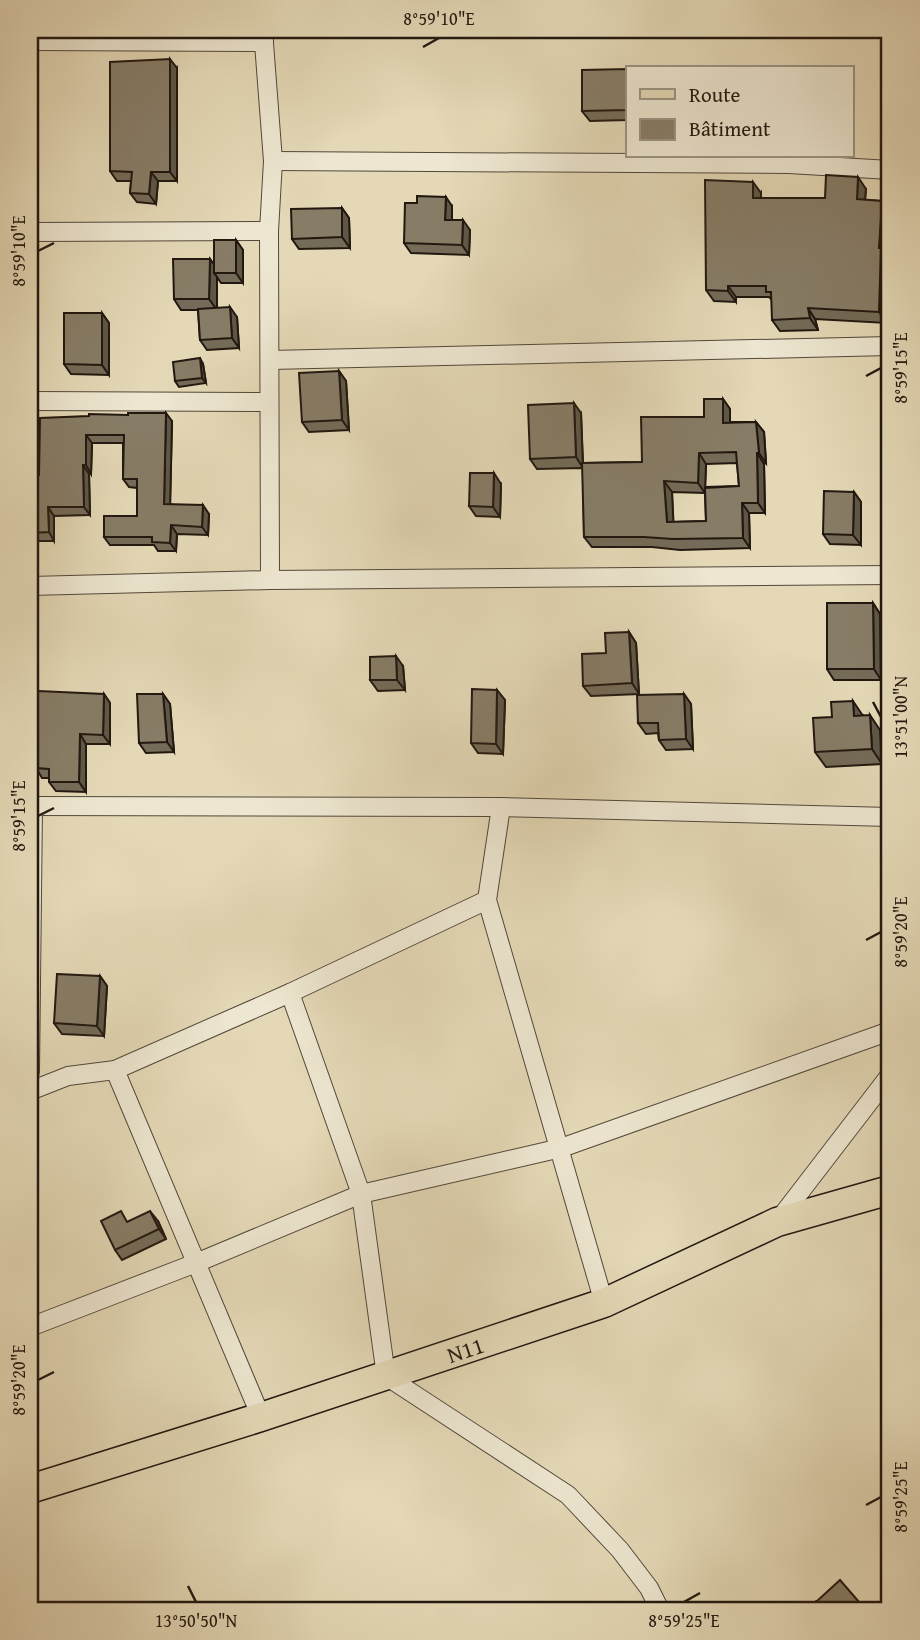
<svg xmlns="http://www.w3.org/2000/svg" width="920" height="1640" viewBox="0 0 920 1640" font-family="'Gentium Book Plus',serif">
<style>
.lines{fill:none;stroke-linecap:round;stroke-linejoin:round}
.minor-casing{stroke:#52483a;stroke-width:20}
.primary-casing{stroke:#221810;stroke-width:31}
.minor{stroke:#ede6d0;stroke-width:18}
.primary{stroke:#e4d8b6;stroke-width:28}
.wall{fill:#746b58;stroke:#221810;stroke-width:2;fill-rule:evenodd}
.shaded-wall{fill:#5e5747;stroke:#221810;stroke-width:2}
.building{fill:#877c66;stroke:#221810;stroke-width:2;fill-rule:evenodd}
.ticks{fill:none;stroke:#221810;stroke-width:2.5}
.labels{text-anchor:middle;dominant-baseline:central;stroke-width:5;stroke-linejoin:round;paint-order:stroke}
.street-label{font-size:23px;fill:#221810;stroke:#ede6d0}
.neatline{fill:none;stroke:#221810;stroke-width:2.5}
.ticks-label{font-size:18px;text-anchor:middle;fill:#221810}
</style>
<rect width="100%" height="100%" fill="#e4d8b6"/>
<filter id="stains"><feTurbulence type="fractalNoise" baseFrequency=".00286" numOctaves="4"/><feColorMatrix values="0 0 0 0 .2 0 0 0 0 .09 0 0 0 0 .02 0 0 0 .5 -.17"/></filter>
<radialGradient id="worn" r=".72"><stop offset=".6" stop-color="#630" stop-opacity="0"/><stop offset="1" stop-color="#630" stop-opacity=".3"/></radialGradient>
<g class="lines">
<g class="minor-casing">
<g id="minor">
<polyline points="263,30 273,161 269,231 270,580"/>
<polyline points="30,41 264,42"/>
<polyline points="273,161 789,164 890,170"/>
<polyline points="30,232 269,231"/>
<polyline points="270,360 890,346"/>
<polyline points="30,401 269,402"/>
<polyline points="30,586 270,580 890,575"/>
<polyline points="30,806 501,807 890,817"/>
<polyline points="501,807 487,900 604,1303"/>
<polyline points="290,993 361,1194 386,1376 568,1495 620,1550 649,1588 660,1610"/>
<polyline points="115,1070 261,1417"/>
<polyline points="30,1072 33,806"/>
<polyline points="30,1091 68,1076 115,1070 290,993 487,900"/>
<polyline points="777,1222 890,1075"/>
<polyline points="30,1327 196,1263 361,1194 561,1148 890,1031"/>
</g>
</g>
<g class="primary-casing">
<g id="primary">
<path id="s1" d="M 30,1489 L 261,1417 L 604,1303 L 777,1222 L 890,1190"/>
</g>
</g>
<use href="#minor" class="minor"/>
<use href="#primary" class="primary"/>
</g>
<g class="wall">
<polygon points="177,68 177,181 158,181 156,204 137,202 130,193 131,181 117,181 110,171"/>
<polygon points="628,69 628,120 590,121 582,111"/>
<polygon points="866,189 865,200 882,201 890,212 887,256 889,259 887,323 815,319 818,330 780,331 772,320 772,300 769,297 736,297 736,302 714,301 706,290 761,193 761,198 825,198"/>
<polygon points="452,206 452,220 470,230 469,255 411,253 404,243"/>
<polygon points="342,208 349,218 350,248 299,249 292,239"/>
<polygon points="236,240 243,250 243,283 221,283 217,277 217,308 237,317 239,348 207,350 200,340 198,310 181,310 174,299 210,259 214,265"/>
<polygon points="102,313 109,323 109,375 71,374 64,364"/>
<polygon points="203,364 206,383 179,387 175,381"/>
<polygon points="339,371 346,381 349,430 309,432 302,422"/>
<path d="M 723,399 L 730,409 L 730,422 L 756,422 L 764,432 L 766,463 L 764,464 L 765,513 L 749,513 L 750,548 L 680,550 L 652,547 L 592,547 L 584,537 L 583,468 L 537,469 L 530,459 L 581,413 L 583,463 L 642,462 L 704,417 ZM 737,463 L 739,486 L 705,487 L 706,464 ZM 672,492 L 705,493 L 706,521 L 673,522 Z"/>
<polygon points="40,418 172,421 170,504 209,514 208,535 177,534 176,551 158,551 154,545 110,545 104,537 137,516 137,488 129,487 123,479 123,443 92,443 91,474 89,474 90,515 54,516 54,541 30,541 30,475 39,475"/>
<polygon points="501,484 500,517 476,516 469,506"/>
<polygon points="854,492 861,502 861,545 830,544 823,534"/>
<polygon points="873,603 880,614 881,680 834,680 827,669"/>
<polygon points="629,632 636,643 639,694 591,696 583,686 606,653"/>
<polygon points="403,666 405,690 378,691 370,680"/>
<polygon points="497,690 505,700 503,754 478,753 471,743"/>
<polygon points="104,694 110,703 110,744 86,744 86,792 56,791 49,782 49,778 42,778 36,768"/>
<polygon points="163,694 170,704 174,752 146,753 139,743"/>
<polygon points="684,694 691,704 693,749 666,750 659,740 658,733 646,734 638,723"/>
<polygon points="863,715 880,730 882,764 826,767 815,752"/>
<polygon points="100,976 107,986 104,1036 62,1034 54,1023"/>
<polygon points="129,1221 158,1221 166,1239 122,1260 115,1250"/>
<polygon points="817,1601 859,1602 865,1610 824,1610"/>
</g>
<g class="shaded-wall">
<polygon points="170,59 177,68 177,181 170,172"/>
<polygon points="151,172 158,181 156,204 149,194"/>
<polygon points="858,177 866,189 864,210 857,199"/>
<polygon points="753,182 761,193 761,209 753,198"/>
<polygon points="446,197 452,206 452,229 445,220"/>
<polygon points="882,201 890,212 887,256 889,259 887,323 879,312 879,248"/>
<polygon points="342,208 349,218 350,248 342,237"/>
<polygon points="463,220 470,230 469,255 462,245"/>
<polygon points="236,240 243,250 243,283 236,273"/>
<polygon points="210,259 217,269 214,273 217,277 217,310 209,299"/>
<polygon points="728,286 736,297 736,302 728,291"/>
<polygon points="230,307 237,317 239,348 232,338"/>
<polygon points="808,308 815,319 818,330 810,318"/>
<polygon points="102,313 109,323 109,375 102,365"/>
<polygon points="200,358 203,364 206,383 202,378"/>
<polygon points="339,371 346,381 349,430 342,420"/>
<polygon points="723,399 730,409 730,433 723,423"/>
<polygon points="574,403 581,413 583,468 576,457"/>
<polygon points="166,413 172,421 170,512 164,504"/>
<polygon points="756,422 764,432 766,463 759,453"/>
<polygon points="86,435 92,443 91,474 86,465"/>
<polygon points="699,453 706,464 705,493 698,483"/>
<polygon points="757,453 764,464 765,513 758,503"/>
<polygon points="83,465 89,474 90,515 84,507"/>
<polygon points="494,473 501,484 500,517 493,507"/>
<polygon points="664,481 672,492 674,533 667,522"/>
<polygon points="854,492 861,502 861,545 853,535"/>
<polygon points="742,503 749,513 750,548 743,538"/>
<polygon points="203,505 209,514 208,535 202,527"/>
<polygon points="48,507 54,516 54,541 49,532"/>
<polygon points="171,525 177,534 176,551 170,543"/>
<polygon points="873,603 880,614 881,680 874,669"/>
<polygon points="629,632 636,643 639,694 632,683"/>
<polygon points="396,656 403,666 405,690 397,680"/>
<polygon points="497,690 505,700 503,754 496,744"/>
<polygon points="104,694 110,703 110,744 103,735"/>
<polygon points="163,694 170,704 174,752 167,742"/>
<polygon points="684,694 691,704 693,749 686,739"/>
<polygon points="853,701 863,716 854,716"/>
<polygon points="870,715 880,730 882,764 872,749"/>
<polygon points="80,734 86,744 86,792 79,782"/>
<polygon points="100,976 107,986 104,1036 97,1026"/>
<polygon points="150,1211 158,1221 166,1239 159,1229"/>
</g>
<g class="building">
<polygon points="170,59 170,172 151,172 149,194 130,193 132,172 110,171 110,62"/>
<polygon points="628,69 628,110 582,111 582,70"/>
<polygon points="826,175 858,177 857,199 882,201 879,248 881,248 879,312 808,308 810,318 772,320 771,292 766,292 766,286 728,286 728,291 706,290 705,180 753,182 753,198 825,198"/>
<polygon points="417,196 446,197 445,220 463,220 462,245 404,243 405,203 417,203"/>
<polygon points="342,208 342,237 292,239 291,209"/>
<rect x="214" y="240" width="22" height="33"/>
<polygon points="173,259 210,259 209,299 174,299"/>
<polygon points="230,307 232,338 200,340 198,309"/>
<polygon points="64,313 102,313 102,365 64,364"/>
<polygon points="200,358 202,378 175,381 173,362"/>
<polygon points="339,371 342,420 302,422 299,373"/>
<path d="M 704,399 L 723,399 L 723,423 L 756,422 L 759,453 L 757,453 L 758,503 L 742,503 L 743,538 L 673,539 L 644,537 L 584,537 L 582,463 L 642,462 L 641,417 L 704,417 ZM 736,452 L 739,486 L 705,488 L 706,521 L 667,522 L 664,481 L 698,483 L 699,453 Z"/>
<polygon points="574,403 576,457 530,459 528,405"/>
<polygon points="128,413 166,413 164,504 203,505 202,527 171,525 170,543 152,542 152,537 104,537 104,516 137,516 137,479 123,479 124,435 86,435 86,465 83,465 84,507 48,507 49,532 30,533 30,475 39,475 40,418 89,416 89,414 128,415"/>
<polygon points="470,473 494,473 493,507 469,506"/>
<polygon points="824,491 854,492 853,535 823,534"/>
<polygon points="827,603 873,603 874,669 827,669"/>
<polygon points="629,632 632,683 583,686 582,654 606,653 605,633"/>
<polygon points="396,656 397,680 370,680 370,657"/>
<polygon points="472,689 497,690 496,744 471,743"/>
<polygon points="38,691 104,694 103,735 80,734 79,782 49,782 49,769 36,768"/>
<polygon points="137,694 163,694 167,742 139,743"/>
<polygon points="684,694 686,739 659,740 658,723 638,723 637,695"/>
<polygon points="853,701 854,716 870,715 872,749 815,752 813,718 832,717 831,702"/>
<polygon points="57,974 100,976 97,1026 54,1023"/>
<polygon points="121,1211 127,1222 150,1211 159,1229 115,1250 101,1221"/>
<polygon points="840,1580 859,1602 850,1610 826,1610 817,1601"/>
</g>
<path class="ticks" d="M 423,47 L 439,38M 38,251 L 54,243M 866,376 L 881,368M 873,702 L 881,717M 38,816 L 54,808M 866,940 L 881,932M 38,1380 L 54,1372M 866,1505 L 881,1497M 188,1586 L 196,1602M 684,1602 L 700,1593"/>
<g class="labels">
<g class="street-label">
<text stroke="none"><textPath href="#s1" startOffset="457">N11</textPath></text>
</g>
</g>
<rect width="920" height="1640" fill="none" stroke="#e4d8b6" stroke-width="77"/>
<rect x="626" y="66" width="228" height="91" fill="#ede6d0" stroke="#9c9483" stroke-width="2"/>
<rect x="640" y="89" width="35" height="10" fill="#e4d8b6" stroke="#9c9483" stroke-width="2"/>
<text x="689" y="102" font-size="21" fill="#221810">Route</text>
<rect x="640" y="119" width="35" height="21" fill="#877c66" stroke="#9c9483" stroke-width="2"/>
<text x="689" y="136" font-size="21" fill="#221810">Bâtiment</text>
<rect x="38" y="38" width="843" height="1564" class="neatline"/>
<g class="ticks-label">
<text x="439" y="25">8°59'10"E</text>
<text transform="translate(19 251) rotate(-90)" y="6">8°59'10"E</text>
<text transform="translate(901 368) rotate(-90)" y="6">8°59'15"E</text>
<text transform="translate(901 717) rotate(-90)" y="6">13°51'00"N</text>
<text transform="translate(19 816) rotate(-90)" y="6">8°59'15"E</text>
<text transform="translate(901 932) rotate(-90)" y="6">8°59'20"E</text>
<text transform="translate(19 1380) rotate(-90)" y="6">8°59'20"E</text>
<text transform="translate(901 1497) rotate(-90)" y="6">8°59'25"E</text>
<text x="196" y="1627">13°50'50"N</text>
<text x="684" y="1627">8°59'25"E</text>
</g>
<rect width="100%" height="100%" filter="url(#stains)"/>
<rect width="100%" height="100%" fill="url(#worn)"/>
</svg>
